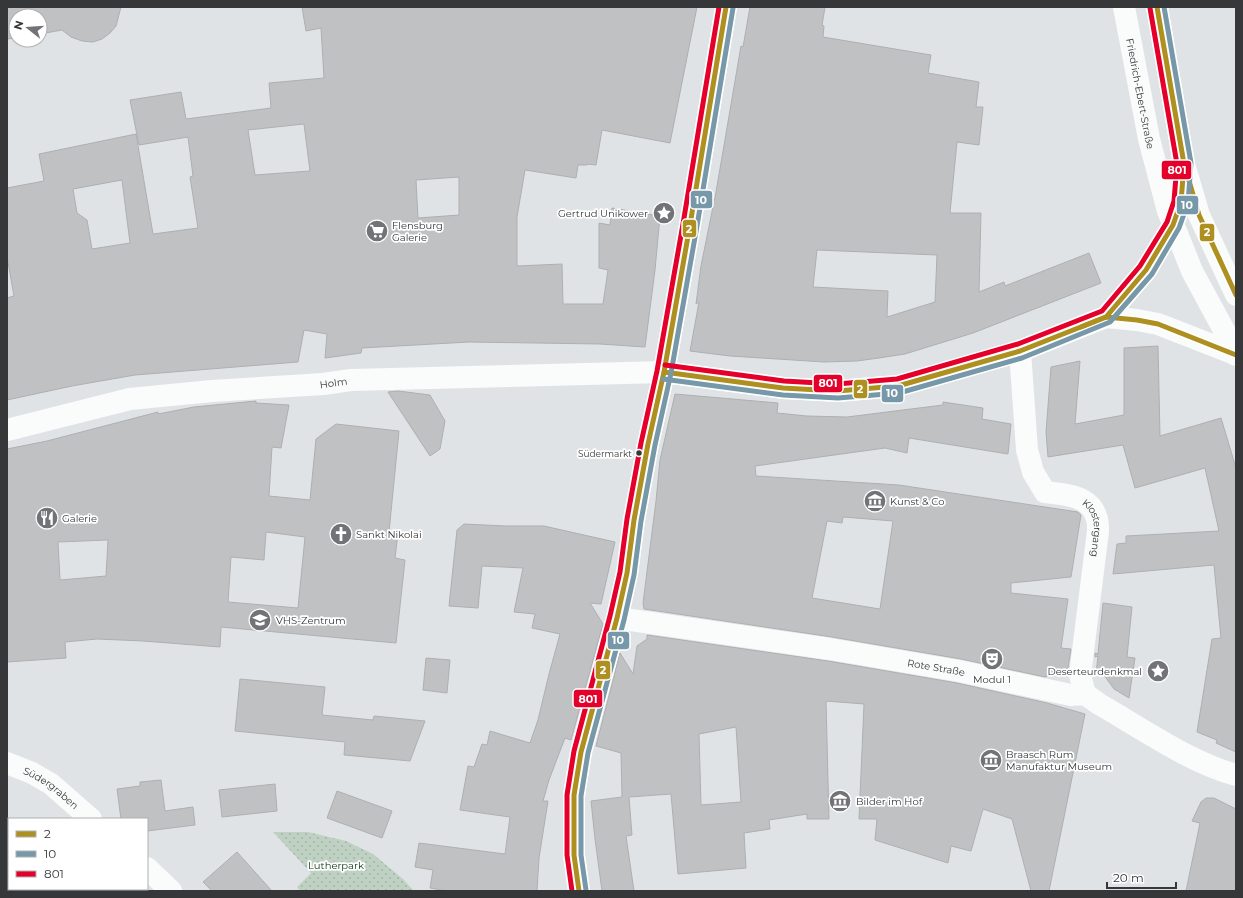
<svg xmlns="http://www.w3.org/2000/svg" width="1243" height="898" viewBox="0 0 1243 898" font-family="Montserrat,sans-serif">
<style>
.grass{fill:url(#grass-dots)}
.building{fill:#c0c1c3;stroke:#aeafb1;fill-rule:evenodd}
.lines{fill:none;stroke-linecap:round;stroke-linejoin:round}
.street{stroke:#fafbfb;stroke-width:22}
.secondary{stroke:#fafbfb;stroke-width:22}
.bus-1-casing{stroke:#fff;stroke-width:8}
.bus-2-casing{stroke:#fff;stroke-width:8}
.bus-3-casing{stroke:#fff;stroke-width:8}
.bus-1{stroke:#ad9020;stroke-width:5}
.bus-2{stroke:#7798a9;stroke-width:5}
.bus-3{stroke:#e4002b;stroke-width:5}
.bus-dot{fill:#353739;stroke:#fff;stroke-width:1.5}
.labels{text-anchor:middle;dominant-baseline:central;stroke-width:3.5;stroke-linejoin:round;paint-order:stroke}
.bus-label{font-size:9px;fill:#353739;stroke:#fff;text-anchor:end}
.street-label{font-size:10px;fill:#353739;stroke:#fff}
.poi-label{font-size:10px;fill:#353739;stroke:#fff;text-anchor:start}
.park-label{font-size:10px;fill:#0b3315;stroke:#fff}
.line-badge{stroke:#fff;stroke-width:1.5}
.badge-label{font-size:11px;text-anchor:middle;font-weight:bold;fill:#fff}
</style>
<defs>
<pattern id="grass-dots" width="8" height="8" patternUnits="userSpaceOnUse"><rect width="8" height="8" fill="#bed1c3"/><path d="M2 2h.1M6 6h.1" fill="none" stroke="#a4b4a8" stroke-width="1.8" stroke-linecap="round"/></pattern>
</defs>
<rect width="100%" height="100%" fill="#e0e3e6"/>
<polygon class="grass" points="273,832 308,832 346,841 373,854 403,879 414,891 300,891 297,887 311,873"/>
<g class="building">
<polygon points="7,7 121,7 116,26 110,33 102,39 93,42 82,41 71,37 62,30 40,34 40,16 16,16 16,38 7,39"/>
<path d="M 302,7 L 697,7 L 670,143 L 602,130 L 596,165 L 587,164 L 587,165 L 578,165 L 576,178 L 525,170 L 517,217 L 517,266 L 562,264 L 563,304 L 603,304 L 608,270 L 599,268 L 599,223 L 610,225 L 612,208 L 660,216 L 655,270 L 645,347 L 600,344 L 469,342 L 362,348 L 361,353 L 325,358 L 327,334 L 304,330 L 298,362 L 135,375 L 72,386 L 7,400 L 7,298 L 14,296 L 7,257 L 7,188 L 44,181 L 39,154 L 136,134 L 153,234 L 198,228 L 190,177 L 193,176 L 188,137 L 139,145 L 130,100 L 181,92 L 186,119 L 271,108 L 269,83 L 324,78 L 321,28 L 306,31 ZM 304,124 L 310,171 L 255,175 L 248,130 ZM 459,177 L 459,215 L 418,218 L 416,180 ZM 122,180 L 130,243 L 92,249 L 87,220 L 77,213 L 73,189 Z"/>
<path d="M 750,7 L 825,7 L 822,25 L 824,26 L 823,37 L 931,55 L 928,73 L 979,82 L 976,107 L 983,107 L 979,145 L 957,142 L 950,213 L 981,213 L 979,292 L 1004,282 L 1005,286 L 1089,253 L 1101,283 L 973,333 L 905,354 L 879,358 L 857,361 L 824,362 L 730,356 L 690,351 L 699,302 L 696,304 L 701,266 L 716,192 L 741,46 L 743,47 ZM 817,250 L 937,255 L 935,302 L 887,317 L 888,291 L 813,287 Z"/>
<polygon points="1158,346 1160,436 1221,418 1236,468 1236,752 1216,743 1217,740 1197,732 1212,639 1221,638 1214,565 1113,574 1117,544 1126,543 1126,536 1219,531 1205,468 1135,488 1123,445 1048,457 1046,432 1051,367 1080,361 1075,424 1124,415 1124,348"/>
<polygon points="398,391 430,395 445,421 440,449 430,456 388,392"/>
<path d="M 675,394 L 778,403 L 777,413 L 807,416 L 847,417 L 943,405 L 943,402 L 983,408 L 982,419 L 1011,424 L 1008,454 L 909,438 L 907,453 L 885,448 L 755,466 L 756,476 L 899,485 L 1078,512 L 1081,515 L 1071,577 L 1011,583 L 1011,593 L 1068,599 L 1061,648 L 1071,649 L 1068,668 L 1045,677 L 961,659 L 832,637 L 644,609 L 643,603 L 656,501 L 660,460 ZM 843,517 L 893,521 L 880,609 L 812,598 L 827,521 L 842,523 Z"/>
<path d="M 256,401 L 256,403 L 289,405 L 281,448 L 272,447 L 269,496 L 310,500 L 316,439 L 336,424 L 399,431 L 389,532 L 398,533 L 395,558 L 405,560 L 396,643 L 221,627 L 220,647 L 143,641 L 97,639 L 65,642 L 66,658 L 7,662 L 7,449 L 47,441 L 158,412 L 158,414 L 194,407 ZM 266,532 L 305,537 L 298,608 L 228,602 L 231,557 L 264,560 ZM 108,540 L 106,576 L 60,580 L 58,542 Z"/>
<polygon points="464,524 506,526 544,526 615,542 601,604 590,603 603,624 571,740 565,738 549,780 543,801 548,801 539,858 537,891 447,891 430,888 433,870 415,867 419,843 505,854 510,817 460,810 468,766 474,767 482,744 487,745 490,731 530,743 538,720 549,674 560,634 532,628 535,614 514,612 523,568 482,566 478,608 449,606 457,530"/>
<polygon points="1103,603 1132,607 1127,657 1135,658 1129,698 1114,689 1104,675 1096,674 1098,656 1095,657 1095,653 1098,654"/>
<path d="M 647,635 L 828,661 L 957,683 L 1047,703 L 1085,714 L 1049,891 L 1031,891 L 1012,819 L 983,809 L 971,851 L 951,846 L 948,863 L 875,840 L 877,819 L 859,819 L 864,704 L 826,701 L 829,819 L 807,819 L 807,814 L 769,820 L 770,829 L 744,833 L 746,868 L 678,874 L 671,794 L 629,797 L 632,835 L 626,836 L 634,891 L 602,891 L 595,839 L 591,801 L 622,797 L 621,753 L 596,746 L 620,653 L 633,674 L 637,646 L 647,639 ZM 736,727 L 741,802 L 701,805 L 699,734 Z"/>
<polygon points="426,658 450,660 447,693 423,690"/>
<polygon points="240,679 325,687 322,715 373,720 374,716 425,721 410,761 344,755 345,742 235,731"/>
<polygon points="161,780 165,811 193,807 195,825 147,831 147,819 121,819 117,789 140,786 140,782"/>
<polygon points="275,784 277,811 222,817 219,790"/>
<polygon points="337,791 392,811 382,838 327,818"/>
<polygon points="1206,798 1214,798 1236,809 1236,891 1186,891 1200,823 1192,821 1201,802"/>
<polygon points="237,852 272,891 212,891 203,882"/>
</g>
<g class="lines">
<g class="street">
<polyline points="1106,317 1137,320 1158,324 1235,354"/>
<path id="s1" d="M 1020,351 L 1027,450 L 1033,472 L 1045,492 C 1063,494 1089,495 1096,516 C 1098,520 1098,526 1098,531 L 1080,675 L 1085,694"/>
<path id="s2" d="M 7,430 L 130,399 L 212,391 L 323,384 L 351,380 L 664,372 L 783,388 L 837,391 L 898,386 L 1020,351 L 1106,317 L 1146,270 L 1173,225 L 1181,202 L 1184,164"/>
<path id="s3" d="M 617,618 L 830,649 L 959,671 L 1071,695 L 1085,694 L 1099,704 C 1141,728 1189,762 1236,775"/>
<path id="s4" d="M 7,763 L 32,773 L 51,784 L 91,819"/>
<polyline points="147,868 171,891"/>
<polyline points="579,891 574,855 574,795 581,752 617,618 627,573 634,520 648,444 664,372 690,225 726,7"/>
</g>
<g class="secondary">
<path id="s5" d="M 1124,7 L 1149,139 L 1168,211 L 1192,271 L 1225,332 L 1236,355"/>
<polyline points="1157,7 1184,164 1199,215 1236,295"/>
</g>
<g class="bus-1-casing">
<g id="bus-1">
<polyline points="1185,167 1199,215 1236,295"/>
<polyline points="1081,327 1106,317 1137,320 1158,324 1236,355"/>
<polyline points="664,372 783,388 837,391 898,386 1020,351 1106,317 1146,270 1173,225 1181,202 1184,164 1157,7"/>
<polyline points="579,891 574,855 574,795 581,752 617,618 627,573 634,520 648,444 664,372 690,225 726,7"/>
</g>
</g>
<g class="bus-2-casing">
<g id="bus-2">
<polyline points="663,379 783,395 838,398 899,393 1022,358 1110,322 1152,274 1179,228 1188,203 1191,163 1164,7"/>
<polyline points="586,890 581,855 581,796 588,753 624,620 634,575 641,521 655,445 671,373 697,226 733,8"/>
</g>
</g>
<g class="bus-3-casing">
<g id="bus-3">
<polyline points="665,365 784,381 837,384 897,379 1018,344 1102,311 1140,266 1167,222 1174,201 1177,164 1150,8"/>
<polyline points="572,891 567,855 567,795 574,751 610,616 620,572 627,519 641,443 657,371 683,224 719,7"/>
</g>
</g>
<use href="#bus-1" class="bus-1"/>
<use href="#bus-2" class="bus-2"/>
<use href="#bus-3" class="bus-3"/>
</g>
<defs>
<g id="sight-disc" transform="scale(1.15)"><circle r="9.5" fill="#717376" stroke="#fff"/><path d="M0-6L1.8-2.2L6-1.7L2.9 1.2L3.7 5.4L0 3.3L-3.7 5.4L-2.9 1.2L-6-1.7L-1.8-2.2Z" fill="#fff"/></g>
<g id="supermarket-disc" transform="scale(1.15)"><circle r="9.5" fill="#717376" stroke="#fff"/><path d="M-6-5.5h2.5l.6 2H6L4.5 2H-2.5L-4.4-4H-6ZM-1.5 3.2a1.3 1.3 0 1 0 .1 0ZM3 3.2a1.3 1.3 0 1 0 .1 0Z" fill="#fff"/></g>
<g id="museum-disc" transform="scale(1.15)"><circle r="9.5" fill="#717376" stroke="#fff"/><path d="M0-6L6-3V-2H-6V-3ZM-5-1h2V3h-2ZM-1-1h2V3h-2ZM3-1h2V3H3ZM-6 4H6V6H-6Z" fill="#fff"/></g>
<g id="restaurant-disc" transform="scale(1.15)"><circle r="9.5" fill="#717376" stroke="#fff"/><path d="M-5-6h1v4h1v-4h1v4h1v-4h1v5L-1.5 .5V6h-2V.5L-5-1ZM5-6V6H3V1.5H1.5Q1.5-4 5-6Z" fill="#fff"/></g>
<g id="church-disc" transform="scale(1.15)"><circle r="9.5" fill="#717376" stroke="#fff"/><path d="M-1.2-6h2.4v3.5h3.3v2.4h-3.3V6h-2.4V-.1h-3.3v-2.4h3.3Z" fill="#fff"/></g>
<g id="university-disc" transform="scale(1.15)"><circle r="9.5" fill="#717376" stroke="#fff"/><path d="M0-5L7-2L0 1L-7-2ZM-4 1L0 2.5L4 1V4Q0 6-4 4Z" fill="#fff"/></g>
<g id="theatre-disc" transform="scale(1.15)"><circle r="9.5" fill="#717376" stroke="#fff"/><path d="M-5-5.5Q0-4 5-5.5V0Q5 5 0 6Q-5 5-5 0ZM-3.3-2.5H-1v1.5H-3.3ZM1-2.5H3.3v1.5H1ZM-2.8 1Q0 5.5 2.8 1Z" fill="#fff"/></g>
</defs>
<g fill-rule="evenodd">
<use href="#sight-disc" x="664" y="213"/>
<use href="#supermarket-disc" x="377" y="231"/>
<use href="#museum-disc" x="875" y="501"/>
<use href="#restaurant-disc" x="47" y="518"/>
<use href="#church-disc" x="341" y="534"/>
<use href="#university-disc" x="260" y="620"/>
<use href="#theatre-disc" x="992" y="659"/>
<use href="#sight-disc" x="1158" y="671"/>
<use href="#museum-disc" x="991" y="760"/>
<use href="#museum-disc" x="840" y="801"/>
</g>
<circle class="bus-dot" cx="639" cy="453" r="3.5"/>
<g class="labels">
<g class="bus-label">
<text x="632" y="453">Südermarkt</text>
</g>
<g class="street-label">
<text stroke="none"><textPath href="#s5" startOffset="88">Friedrich-Ebert-Straße</textPath></text>
<text stroke="none"><textPath href="#s2" startOffset="331">Holm</textPath></text>
<text stroke="none"><textPath href="#s1" startOffset="216">Klostergang</textPath></text>
<text stroke="none"><textPath href="#s3" startOffset="323">Rote Straße</textPath></text>
<text stroke="none"><textPath href="#s4" startOffset="51">Südergraben</textPath></text>
</g>
<g class="poi-label">
<text x="648" y="213" text-anchor="end">Gertrud Unikower</text>
<text x="392" y="225">Flensburg<tspan x="392" dy="12">Galerie</tspan></text>
<text x="890" y="501">Kunst &amp; Co</text>
<text x="62" y="518">Galerie</text>
<text x="356" y="534">Sankt Nikolai</text>
<text x="276" y="620">VHS-Zentrum</text>
<text x="1142" y="671" text-anchor="end">Deserteurdenkmal</text>
<text x="992" y="679" text-anchor="middle">Modul 1</text>
<text x="1006" y="754">Braasch Rum<tspan x="1006" dy="12">Manufaktur Museum</tspan></text>
<text x="856" y="801">Bilder im Hof</text>
</g>
<g class="park-label">
<text x="336" y="865">Lutherpark</text>
</g>
</g>
<g class="line-badge">
<rect x="1161" y="160" width="31" height="20" rx="4" fill="#e4002b"/>
<rect x="690" y="190" width="23" height="19" rx="4" fill="#7798a9"/>
<rect x="1176" y="195" width="23" height="20" rx="4" fill="#7798a9"/>
<rect x="682" y="219" width="15" height="19" rx="4" fill="#ad9020"/>
<rect x="1199" y="223" width="16" height="19" rx="4" fill="#ad9020"/>
<rect x="813" y="374" width="30" height="19" rx="4" fill="#e4002b"/>
<rect x="853" y="379" width="15" height="20" rx="4" fill="#ad9020"/>
<rect x="881" y="384" width="23" height="19" rx="4" fill="#7798a9"/>
<rect x="607" y="631" width="23" height="19" rx="4" fill="#7798a9"/>
<rect x="595" y="660" width="16" height="20" rx="4" fill="#ad9020"/>
<rect x="573" y="689" width="30" height="19" rx="4" fill="#e4002b"/>
</g>
<g class="badge-label">
<text x="1177" y="174">801</text>
<text x="701" y="204">10</text>
<text x="1187" y="209">10</text>
<text x="689" y="233">2</text>
<text x="1207" y="236">2</text>
<text x="828" y="387">801</text>
<text x="860" y="393">2</text>
<text x="892" y="397">10</text>
<text x="618" y="644">10</text>
<text x="603" y="674">2</text>
<text x="588" y="703">801</text>
</g>
<rect width="1243" height="898" fill="none" stroke="#353739" stroke-width="16"/>
<rect x="8" y="818" width="140" height="72" fill="#ffffff" stroke="#aeafb0"/>
<rect x="16" y="831" width="20" height="6" fill="#ad9020" stroke="#aeafb0"/>
<text x="44" y="838" font-size="12" fill="#353739">2</text>
<rect x="16" y="851" width="20" height="6" fill="#7798a9" stroke="#aeafb0"/>
<text x="44" y="858" font-size="12" fill="#353739">10</text>
<rect x="16" y="871" width="20" height="6" fill="#e4002b" stroke="#aeafb0"/>
<text x="44" y="878" font-size="12" fill="#353739">801</text>
<g transform="translate(28 28) rotate(287)"><circle r="19" fill="#ffffff" stroke="#aeafb0"/>
<path d="M0-3L7 15L0 10L-7 15Z" fill="#717376"/>
<text y="-6" font-size="11" font-weight="bold" text-anchor="middle" fill="#353739">N</text>
</g>
<path d="M1107 882v6h69v-6" fill="none" stroke="#353739" stroke-width="2"/>
<text x="1113" y="882" font-size="12" fill="#353739" stroke="#ffffff" stroke-width="3" paint-order="stroke">20 m</text>
</svg>
